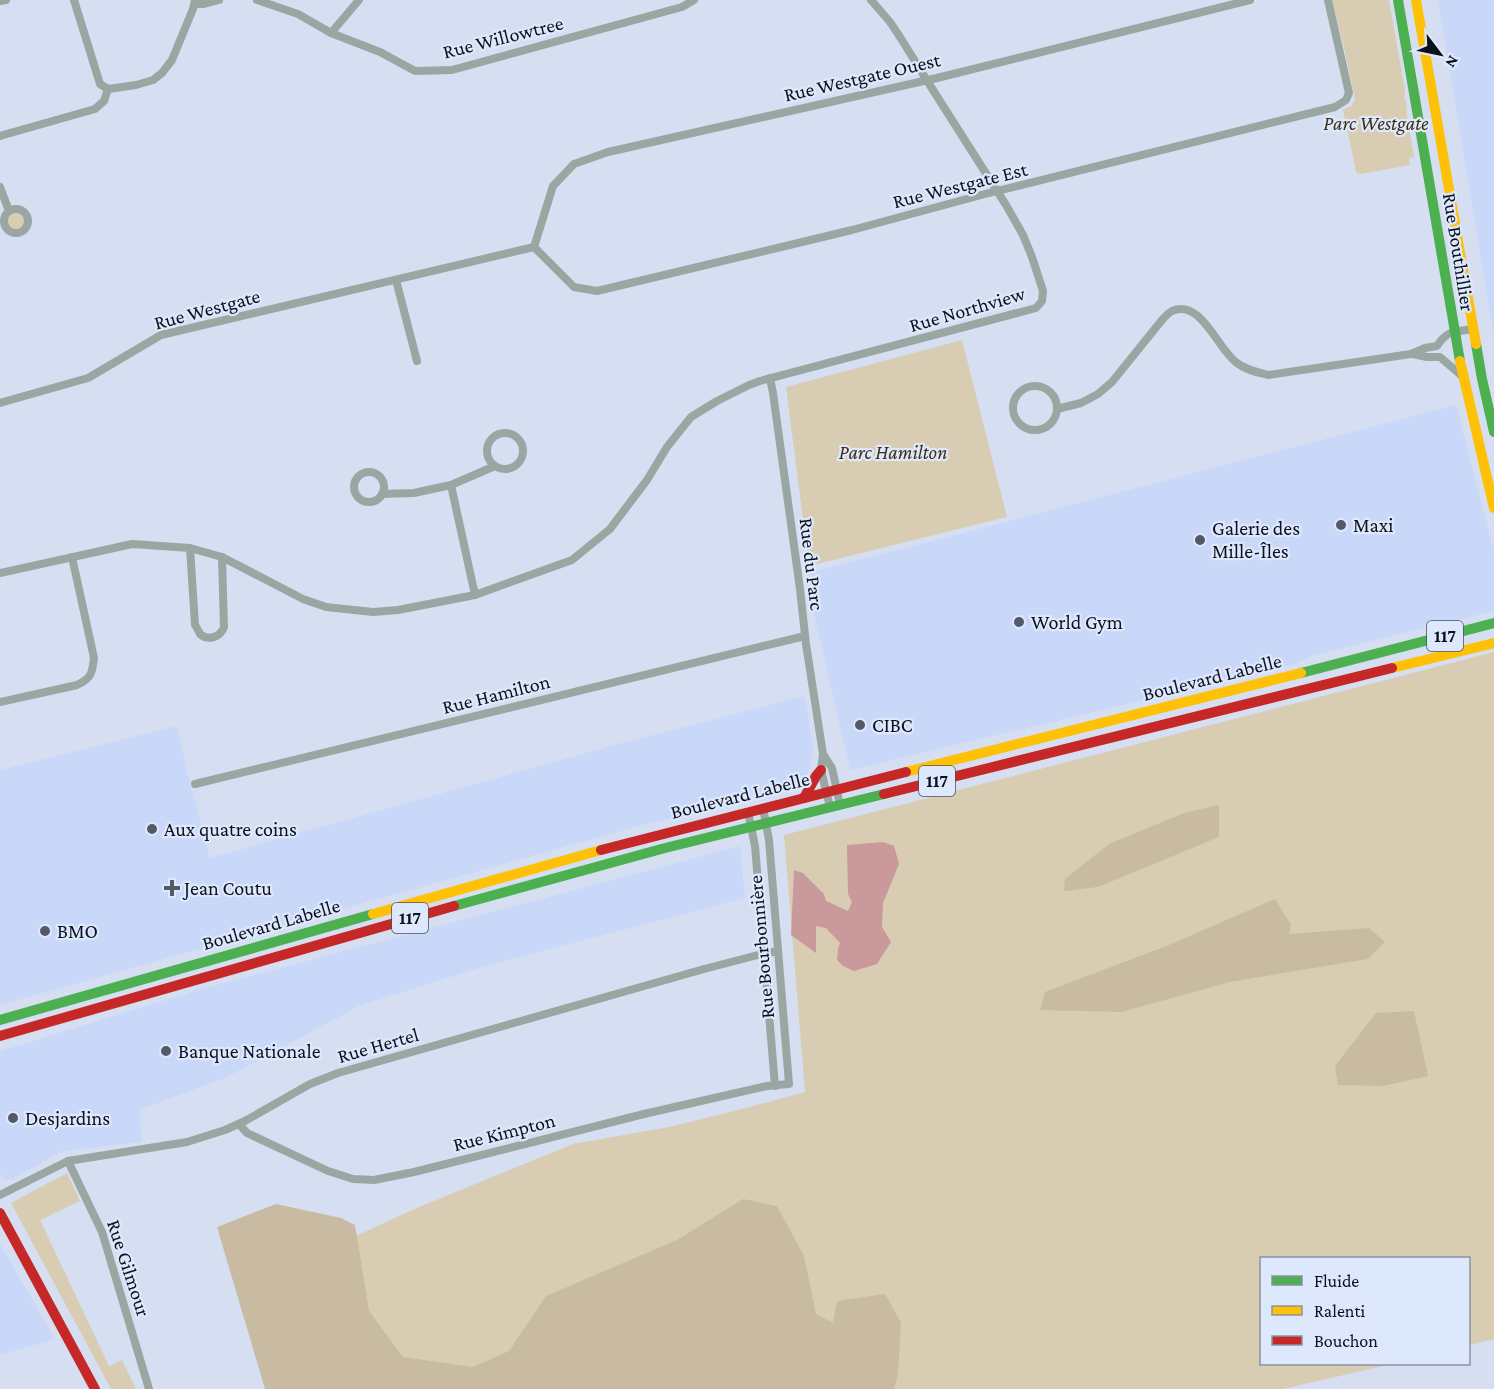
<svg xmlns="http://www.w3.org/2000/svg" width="1494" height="1389" viewBox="0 0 1494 1389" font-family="'Crimson Pro',serif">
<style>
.built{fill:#c9d8f8}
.green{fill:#d8ccb3}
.forest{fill:#c8bba1}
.water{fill:#c9999b}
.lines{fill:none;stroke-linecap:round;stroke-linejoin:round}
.street{stroke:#9aa6a2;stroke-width:8}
.fast{stroke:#4caf50;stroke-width:10}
.slow{stroke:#ffc107;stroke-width:10}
.jam{stroke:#c62828;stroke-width:10}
.poi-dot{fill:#525967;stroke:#dee8fd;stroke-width:2}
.labels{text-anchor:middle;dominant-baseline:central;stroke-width:4.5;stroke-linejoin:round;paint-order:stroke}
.shield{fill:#dee8fd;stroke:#4a5260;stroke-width:1.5}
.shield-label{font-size:18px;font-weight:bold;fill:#0b111c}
.street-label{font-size:20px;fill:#0b111c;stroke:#dee8fd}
.park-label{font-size:20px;font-style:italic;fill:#3d3013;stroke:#dee8fd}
.poi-label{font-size:20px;fill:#0b111c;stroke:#dee8fd;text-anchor:start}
</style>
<rect width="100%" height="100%" fill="#d6dff2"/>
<g class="built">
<polygon points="1438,0 1494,0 1494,336"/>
<polygon points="1456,405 1494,552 1494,611 1311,656 1295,664 850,770 805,574"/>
<polygon points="805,696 813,748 812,762 805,781 788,790 639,826 0,1005 0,770 177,726 190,783 210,858 618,744"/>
<polygon points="740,846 745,898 485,966 359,1006 225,1078 139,1110 142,1142 62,1151 12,1180 3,1179 0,1172 0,1051 198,990"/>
<polygon points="0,1244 55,1339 0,1355"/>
</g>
<g class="green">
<polygon points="1332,0 1389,0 1405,90 1404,99 1406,100 1407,116 1414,157 1409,158 1410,165 1361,174 1356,172 1343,110 1351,106 1355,99 1343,43"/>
<circle cx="16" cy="221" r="8"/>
<polygon points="962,340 1007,517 809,566 786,387"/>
<polygon points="1494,652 1494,1339 1469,1345 1468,1258 1262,1258 1262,1364 1392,1364 1283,1389 380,1389 327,1249 419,1207 573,1144 669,1127 746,1108 805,1092 784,835"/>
<polygon points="67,1173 80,1201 40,1220 109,1366 122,1360 136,1389 111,1389 11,1203"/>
</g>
<g class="forest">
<polygon points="1219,805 1219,837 1098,887 1064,891 1065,879 1109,844 1184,813"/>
<polygon points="1275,899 1291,925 1289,934 1369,928 1385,942 1368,959 1230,982 1121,1012 1040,1010 1045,992 1169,945"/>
<polygon points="1414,1011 1428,1076 1383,1086 1338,1085 1335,1066 1376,1013"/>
<polygon points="743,1199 777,1206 804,1256 816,1314 833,1323 837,1301 885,1294 901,1323 898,1374 894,1389 265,1389 217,1227 276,1204 341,1218 355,1225 369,1311 403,1357 473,1367 509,1351 546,1296 677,1240"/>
</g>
<polygon class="water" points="883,842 894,846 899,864 883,903 882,927 891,942 877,964 854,971 843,966 837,960 838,949 840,943 826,928 816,926 816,953 791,935 794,870 803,873 824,894 826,901 848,911 852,902 848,894 847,845"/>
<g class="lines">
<g class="street">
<polyline points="74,0 100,84 108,89 136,85 153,80 162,73 172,60 193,9 195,0"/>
<polyline points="257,0 298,14 331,33 380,52 415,71 452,70 682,7 694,0"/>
<polyline points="0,1 6,0"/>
<polyline points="195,4 204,4 219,0"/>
<polyline points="331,33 359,0"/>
<polyline points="0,136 95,109 104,101 108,89"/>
<polyline points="0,187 9,211"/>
<circle cx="16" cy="221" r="12"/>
<polyline points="534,247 574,287 597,291 852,230 985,194 1335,107 1346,100 1349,93 1328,0"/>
<polyline points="534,247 553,186 574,164 608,152 937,78 1250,0"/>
<polyline points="396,280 417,361"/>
<polyline points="1413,354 1427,357 1440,357 1462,376"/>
<polyline points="770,378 773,393 800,589 806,644 823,754 821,770 830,807"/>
<circle cx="1035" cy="408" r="22"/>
<polyline points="0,403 88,378 161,335 534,247"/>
<path d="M 1057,409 L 1081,403 L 1098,394 L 1112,382 L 1162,320 C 1165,317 1168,313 1172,311 C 1201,298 1218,350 1237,363 C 1246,370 1257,372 1268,375 L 1411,354 L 1425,348 L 1437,346 C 1447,330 1455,332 1473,329"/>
<circle cx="505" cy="451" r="18"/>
<circle cx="369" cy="487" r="15"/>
<polyline points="451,485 475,595"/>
<polyline points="382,494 414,493 451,485 495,466"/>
<path d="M 190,548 L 195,625 C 196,626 199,632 200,634 C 209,642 221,636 224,627 L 222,557"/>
<polyline points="0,573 132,544 190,548 222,557 303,599 326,607 373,612 398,610 475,595 572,560 610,529 647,480 667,447 691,417 717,401 749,385 760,381 1036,308 1042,301 1043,291 1032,257 1023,235 1006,205 926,79 900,37 890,22 871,0"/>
<path d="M 0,702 L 77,685 C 92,678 92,673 94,658 L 72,557"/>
<polyline points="823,754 832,768 840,805"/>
<polyline points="195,784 805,636"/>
<polyline points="748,812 755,846 775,1086"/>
<polyline points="239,1124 247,1133 328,1171 353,1179 374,1180 414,1172 644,1114 767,1086 789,1084 769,840 763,808"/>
<polyline points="68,1161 102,1232 149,1389"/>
<polyline points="0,1195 68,1161 187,1142 225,1130 245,1121 310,1084 338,1073 704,969 758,955 778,951"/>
</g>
<g class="fast">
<polyline points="1398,0 1460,361"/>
<polyline points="1476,344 1482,379 1494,432"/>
<polyline points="1301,673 1494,623"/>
<polyline points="454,906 665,848 884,794"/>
<polyline points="0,1020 373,914"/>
</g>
<g class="slow">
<polyline points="1416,0 1476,344"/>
<polyline points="1460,361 1494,508"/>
<polyline points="1392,668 1494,643"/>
<polyline points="906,772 1301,673"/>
<polyline points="373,914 601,850"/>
</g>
<g class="jam">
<polyline points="884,794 1392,668"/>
<polyline points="804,798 816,776 821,770"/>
<polyline points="601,850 906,772"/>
<polyline points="0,1036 454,906"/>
<polyline points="0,1213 95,1389"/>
</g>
</g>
<g class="poi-dot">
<circle cx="1341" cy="525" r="6"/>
<circle cx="1200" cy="540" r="6"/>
<circle cx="1019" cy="622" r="6"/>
<circle cx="860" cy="725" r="6"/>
<circle cx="152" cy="829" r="6"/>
<path d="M169 879h6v6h6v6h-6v6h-6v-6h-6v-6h6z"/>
<circle cx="45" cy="931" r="6"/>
<circle cx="166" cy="1051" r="6"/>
<circle cx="13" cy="1118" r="6"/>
</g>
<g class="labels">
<g class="shield">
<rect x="1427" y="621" width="36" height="30" rx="4.5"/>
<rect x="919" y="766" width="36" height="30" rx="4.5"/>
<rect x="392" y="903" width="36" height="30" rx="4.5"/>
</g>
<g class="shield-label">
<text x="1445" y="636">117</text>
<text x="937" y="781">117</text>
<text x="410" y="918">117</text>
</g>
<g class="street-label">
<text transform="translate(503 37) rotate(-14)">Rue Willowtree</text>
<text transform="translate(862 77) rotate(-13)">Rue Westgate Ouest</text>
<text transform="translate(960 185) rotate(-14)">Rue Westgate Est</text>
<text transform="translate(1459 252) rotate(81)">Rue Bouthillier</text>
<text transform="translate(207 309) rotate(-15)">Rue Westgate</text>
<text transform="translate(967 309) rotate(-16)">Rue Northview</text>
<text transform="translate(812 564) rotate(83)">Rue du Parc</text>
<text transform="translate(1212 677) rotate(-14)">Boulevard Labelle</text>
<text transform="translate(496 694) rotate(-14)">Rue Hamilton</text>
<text transform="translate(740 795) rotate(-14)">Boulevard Labelle</text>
<text transform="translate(271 924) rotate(-16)">Boulevard Labelle</text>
<text transform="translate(761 947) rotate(-95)">Rue Bourbonnière</text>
<text transform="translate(378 1045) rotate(-16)">Rue Hertel</text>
<text transform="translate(504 1132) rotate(-14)">Rue Kimpton</text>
<text transform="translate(129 1268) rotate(72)">Rue Gilmour</text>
</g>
<g class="park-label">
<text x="1376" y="123">Parc Westgate</text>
<text x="893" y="452">Parc Hamilton</text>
</g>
<g class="poi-label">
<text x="1353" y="525">Maxi</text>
<text x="1212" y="528">Galerie des<tspan x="1212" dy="23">Mille-Îles</tspan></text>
<text x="1031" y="622">World Gym</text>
<text x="872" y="725">CIBC</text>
<text x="164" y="829">Aux quatre coins</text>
<text x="184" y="888">Jean Coutu</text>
<text x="57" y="931">BMO</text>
<text x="178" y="1051">Banque Nationale</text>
<text x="25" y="1118">Desjardins</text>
</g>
</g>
<rect x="1260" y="1257" width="210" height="108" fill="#dee8fd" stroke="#8a92a3" stroke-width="1.5"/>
<rect x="1272" y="1276" width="30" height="9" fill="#4caf50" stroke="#8a92a3" stroke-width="1.5"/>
<text x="1314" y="1287" font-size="18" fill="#0b111c">Fluide</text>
<rect x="1272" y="1306" width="30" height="9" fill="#ffc107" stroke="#8a92a3" stroke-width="1.5"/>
<text x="1314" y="1317" font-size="18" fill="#0b111c">Ralenti</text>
<rect x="1272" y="1336" width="30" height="9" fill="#c62828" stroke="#8a92a3" stroke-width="1.5"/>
<text x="1314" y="1347" font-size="18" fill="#0b111c">Bouchon</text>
<g transform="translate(1440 54) rotate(122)" stroke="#dee8fd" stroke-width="4.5" paint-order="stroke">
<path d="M0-4.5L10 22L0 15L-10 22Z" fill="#0b111c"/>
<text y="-9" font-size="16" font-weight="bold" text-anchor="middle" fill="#0b111c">N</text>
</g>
</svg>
